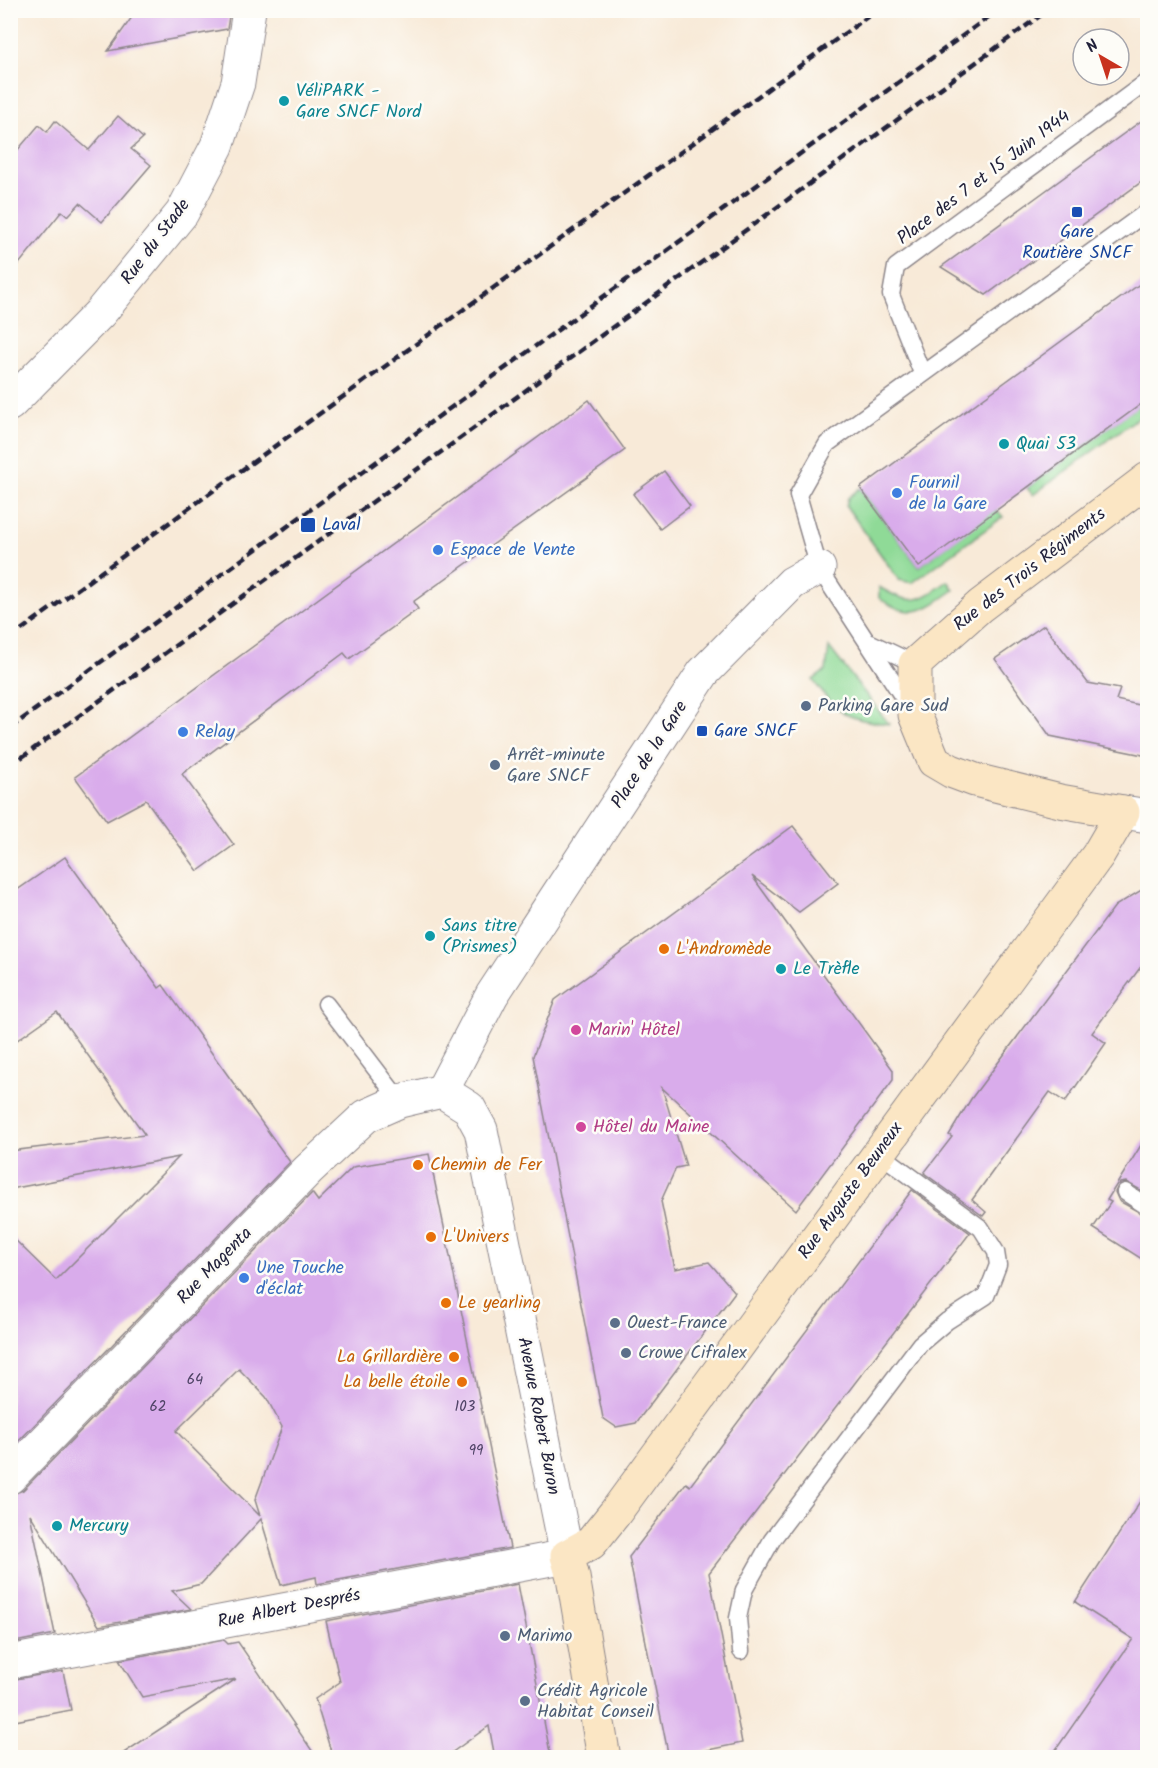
<svg xmlns="http://www.w3.org/2000/svg" width="1158" height="1768" viewBox="0 0 1158 1768" font-family="Kalam,sans-serif">
<style>
.green{fill:#8fda97;stroke:#587e69;stroke-width:1.5}
.building{fill:#d9aceb;fill-rule:evenodd}
.lines{fill:none;stroke-linecap:round;stroke-linejoin:round}
.service-casing{stroke:#8d868a;stroke-width:19}
.minor-casing{stroke:#8d868a;stroke-width:35}
.tertiary-casing{stroke:#8d868a;stroke-width:35}
.secondary-casing{stroke:#8d868a;stroke-width:35}
.service{stroke:#fff;stroke-width:16}
.minor{stroke:#fff;stroke-width:33}
.tertiary{stroke:#fff;stroke-width:33}
.secondary{stroke:#fbe6c4;stroke-width:33}
.rail{stroke:#22223b;stroke-width:4.5;stroke-dasharray:9 4.5;stroke-linecap:butt}
.culture-dot{fill:#0f9aa8;stroke:#fdfcf7;stroke-width:2}
.transit-dot{fill:#1a4fb4;stroke:#fdfcf7;stroke-width:2}
.shop-dot{fill:#3f7fe0;stroke:#fdfcf7;stroke-width:2}
.service-dot{fill:#5c6f8a;stroke:#fdfcf7;stroke-width:2}
.food-dot{fill:#e8710a;stroke:#fdfcf7;stroke-width:2}
.hotel-dot{fill:#d1479c;stroke:#fdfcf7;stroke-width:2}
.labels{text-anchor:middle;dominant-baseline:central;stroke-width:5;stroke-linejoin:round;paint-order:stroke}
.number-label{font-size:15px;fill:#504467}
.culture-label{font-size:18px;fill:#0d838f;stroke:#fdfcf7;text-anchor:start}
.street-label{font-size:18px;fill:#22223b;stroke:#fdfcf7}
.transit-label{font-size:18px;fill:#164399;stroke:#fdfcf7;text-anchor:start}
.shop-label{font-size:18px;fill:#366cbe;stroke:#fdfcf7;text-anchor:start}
.service-label{font-size:18px;fill:#4e5e75;stroke:#fdfcf7;text-anchor:start}
.food-label{font-size:18px;fill:#c56008;stroke:#fdfcf7;text-anchor:start}
.hotel-label{font-size:18px;fill:#b23c85;stroke:#fdfcf7;text-anchor:start}
</style>
<rect width="100%" height="100%" fill="#fdfcf7"/>
<filter id="ink" filterUnits="userSpaceOnUse"><feTurbulence type="fractalNoise" baseFrequency=".0167" numOctaves="2"/><feDisplacementMap in="SourceGraphic" scale="12" xChannelSelector="R" yChannelSelector="G"/><feConvolveMatrix kernelMatrix="1 2 1 2 8 2 1 2 1" color-interpolation-filters="sRGB"/></filter>
<filter id="wash" filterUnits="userSpaceOnUse"><feTurbulence type="fractalNoise" baseFrequency=".008" numOctaves="4" result="noise"/><feDisplacementMap in="SourceGraphic" scale="24" xChannelSelector="R" yChannelSelector="G"/><feGaussianBlur stdDeviation="1.35" result="paint"/><feColorMatrix in="noise" values="0 0 0 0 0 0 0 0 0 0 0 0 0 0 0 0 0 1.4 0 .05"/><feComposite in="paint" operator="in"/></filter>
<g filter="url(#wash)">
<rect width="100%" height="100%" fill="#f8ead8"/>
<g class="green">
<polygon points="1147,399 1147,411 1033,495 1027,488"/>
<polygon points="860,488 919,567 996,509 1003,517 912,583 899,580 846,506 848,498"/>
<path d="M 948,581 L 954,590 C 925,611 910,621 879,598 L 879,587 C 912,606 918,603 948,581 Z"/>
<path d="M 829,647 L 889,724 L 890,724 C 846,719 838,715 813,680 L 826,670 Z"/>
</g>
<g id="blocks">
<g class="building">
<polygon points="137,10 230,10 227,29 108,51"/>
<polygon points="118,116 143,138 131,149 151,165 102,222 80,203 68,216 62,211 10,275 10,159 39,125 47,132 55,121 89,150"/>
<polygon points="1148,116 1148,177 986,295 941,267"/>
<polygon points="1148,278 1148,399 919,567 860,488"/>
<polygon points="589,400 625,450 413,602 418,609 349,659 344,653 182,774 234,845 198,871 146,800 107,821 75,777"/>
<polygon points="664,471 690,506 660,529 633,494"/>
<polygon points="1044,625 1088,683 1120,689 1116,700 1148,707 1148,756 1050,736 995,659"/>
<polygon points="793,826 838,883 799,912 752,876 893,1070 893,1080 796,1210 662,1088 686,1166 676,1168 661,1201 675,1269 709,1262 735,1292 636,1423 616,1427 603,1418 533,1056 555,1000"/>
<polygon points="65,857 159,988 163,985 290,1162 10,1450 10,1235 56,1280 179,1157 10,1189 10,1151 145,1135 57,1012 10,1045 10,895"/>
<polygon points="1148,886 1148,957 1092,1033 1106,1043 1065,1102 1050,1092 972,1200 986,1212 983,1216 924,1173 952,1137 949,1135 971,1099 1115,906"/>
<polygon points="1148,1134 1148,1194 1126,1182 1120,1183 1115,1192 1119,1201 1148,1217 1148,1263 1093,1228 1111,1202 1107,1200"/>
<path d="M 429,1154 L 510,1548 L 317,1584 L 316,1577 L 281,1585 L 261,1519 L 201,1584 L 172,1591 L 191,1609 L 99,1626 L 30,1514 L 55,1634 L 10,1643 L 10,1495 L 23,1490 L 312,1193 L 318,1201 L 353,1167 ZM 239,1369 L 266,1397 L 282,1427 L 255,1500 L 260,1516 L 176,1431 Z"/>
<polygon points="912,1190 970,1233 709,1573 742,1743 669,1758 629,1557 686,1483 690,1486"/>
<polygon points="1148,1489 1148,1758 1050,1758 1133,1639 1075,1602"/>
<polygon points="518,1584 551,1758 495,1758 489,1726 444,1758 333,1758 315,1699 340,1682 326,1621"/>
<polygon points="224,1640 228,1644 238,1642 317,1758 116,1758 236,1679 142,1697 119,1660"/>
<polygon points="63,1671 71,1710 10,1722 10,1680"/>
</g>
</g>
</g>
<g filter="url(#ink)">
<use href="#blocks" fill-opacity="0" stroke="#8d868a" stroke-width="1.5"/>
<g class="lines">
<g class="service-casing">
<g id="service">
<polyline points="922,373 891,295 896,267 1148,81"/>
<polyline points="871,643 915,664"/>
<polyline points="910,708 819,568 798,495 827,444 1148,211"/>
<polyline points="326,1004 400,1101"/>
<polyline points="1125,1192 1148,1207"/>
<polyline points="741,1651 738,1618 744,1590 772,1540 920,1344 947,1321 986,1296 998,1265 996,1252 981,1228 879,1153"/>
</g>
</g>
<g class="minor-casing">
<g id="minor">
<polyline points="10,404 100,313 182,213 217,146 238,83 249,10"/>
<polyline points="442,1091 492,995 703,673 792,583 819,568"/>
<polyline points="10,1662 567,1556"/>
</g>
</g>
<g class="tertiary-casing">
<g id="tertiary">
<polyline points="1123,812 1148,816"/>
<polyline points="10,1477 308,1170 366,1116 400,1101 442,1091 469,1108 481,1130 567,1556"/>
</g>
</g>
<g class="secondary-casing">
<polyline id="secondary" points="604,1758 573,1577 567,1556 591,1543 615,1513 1098,855 1123,812 1060,801 975,780 951,771 934,761 915,715 915,664 980,606 1148,479"/>
</g>
<use href="#service" class="service"/>
<use href="#minor" class="minor"/>
<use href="#tertiary" class="tertiary"/>
<use href="#secondary" class="secondary"/>
<g class="rail">
<polyline points="10,638 877,10"/>
<polyline points="10,728 998,10"/>
<polyline points="10,766 1048,10"/>
</g>
</g>
</g>
<g class="culture-dot">
<circle cx="284" cy="101" r="6"/>
<circle cx="1004" cy="444" r="6"/>
<circle cx="430" cy="936" r="6"/>
<circle cx="781" cy="969" r="6"/>
<circle cx="57" cy="1526" r="6"/>
</g>
<g class="transit-dot">
<rect x="1071" y="206" width="12" height="12" rx="3"/>
<rect x="300" y="517" width="16" height="16" rx="3"/>
<rect x="696" y="725" width="12" height="12" rx="3"/>
</g>
<g class="shop-dot">
<circle cx="897" cy="493" r="6"/>
<circle cx="438" cy="550" r="6"/>
<circle cx="183" cy="732" r="6"/>
<circle cx="244" cy="1278" r="6"/>
</g>
<g class="service-dot">
<circle cx="806" cy="706" r="6"/>
<circle cx="495" cy="765" r="6"/>
<circle cx="615" cy="1323" r="6"/>
<circle cx="626" cy="1353" r="6"/>
<circle cx="505" cy="1636" r="6"/>
<circle cx="525" cy="1701" r="6"/>
</g>
<g class="food-dot">
<circle cx="664" cy="949" r="6"/>
<circle cx="418" cy="1165" r="6"/>
<circle cx="431" cy="1237" r="6"/>
<circle cx="446" cy="1303" r="6"/>
<circle cx="454" cy="1357" r="6"/>
<circle cx="462" cy="1382" r="6"/>
</g>
<g class="hotel-dot">
<circle cx="576" cy="1030" r="6"/>
<circle cx="581" cy="1127" r="6"/>
</g>
<g class="labels">
<g class="number-label">
<text x="195" y="1380">64</text>
<text x="158" y="1407">62</text>
<text x="465" y="1407">103</text>
<text x="476" y="1451">99</text>
</g>
<g class="culture-label">
<text x="296" y="91">VéliPARK -<tspan x="296" dy="21">Gare SNCF Nord</tspan></text>
<text x="1016" y="444">Quai 53</text>
<text x="442" y="926">Sans titre<tspan x="442" dy="21">(Prismes)</tspan></text>
<text x="793" y="969">Le Trèfle</text>
<text x="69" y="1526">Mercury</text>
</g>
<g class="street-label">
<text transform="translate(984 178) rotate(-37)">Place des 7 et 15 Juin 1944</text>
<text transform="translate(156 242) rotate(-53)">Rue du Stade</text>
<text transform="translate(1030 570) rotate(-38)">Rue des Trois Régiments</text>
<text transform="translate(650 755) rotate(-57)">Place de la Gare</text>
<text transform="translate(851 1191) rotate(-54)">Rue Auguste Beuneux</text>
<text transform="translate(215 1266) rotate(-46)">Rue Magenta</text>
<text transform="translate(538 1416) rotate(79)">Avenue Robert Buron</text>
<text transform="translate(289 1609) rotate(-11)">Rue Albert Després</text>
</g>
<g class="transit-label">
<text x="1077" y="232" text-anchor="middle">Gare<tspan x="1077" dy="21">Routière SNCF</tspan></text>
<text x="322" y="525">Laval</text>
<text x="714" y="731">Gare SNCF</text>
</g>
<g class="shop-label">
<text x="909" y="483">Fournil<tspan x="909" dy="21">de la Gare</tspan></text>
<text x="450" y="550">Espace de Vente</text>
<text x="195" y="732">Relay</text>
<text x="256" y="1268">Une Touche<tspan x="256" dy="21">d'éclat</tspan></text>
</g>
<g class="service-label">
<text x="818" y="706">Parking Gare Sud</text>
<text x="507" y="755">Arrêt-minute<tspan x="507" dy="21">Gare SNCF</tspan></text>
<text x="627" y="1323">Ouest-France</text>
<text x="638" y="1353">Crowe Cifralex</text>
<text x="517" y="1636">Marimo</text>
<text x="537" y="1691">Crédit Agricole<tspan x="537" dy="21">Habitat Conseil</tspan></text>
</g>
<g class="food-label">
<text x="676" y="949">L'Andromède</text>
<text x="430" y="1165">Chemin de Fer</text>
<text x="443" y="1237">L'Univers</text>
<text x="458" y="1303">Le yearling</text>
<text x="442" y="1357" text-anchor="end">La Grillardière</text>
<text x="450" y="1382" text-anchor="end">La belle étoile</text>
</g>
<g class="hotel-label">
<text x="588" y="1030">Marin' Hôtel</text>
<text x="593" y="1127">Hôtel du Maine</text>
</g>
</g>
<rect width="1158" height="1768" fill="none" stroke="#fdfcf7" stroke-width="36"/>
<g transform="translate(1101 57) rotate(321)"><circle r="28" fill="#fdfcf7" stroke="#a5a5ac" stroke-width="1.5"/>
<path d="M0-4.5L10 22L0 15L-10 22Z" fill="#c8321e"/>
<text y="-9" font-size="16" font-weight="bold" text-anchor="middle" fill="#22223b">N</text>
</g>
</svg>
